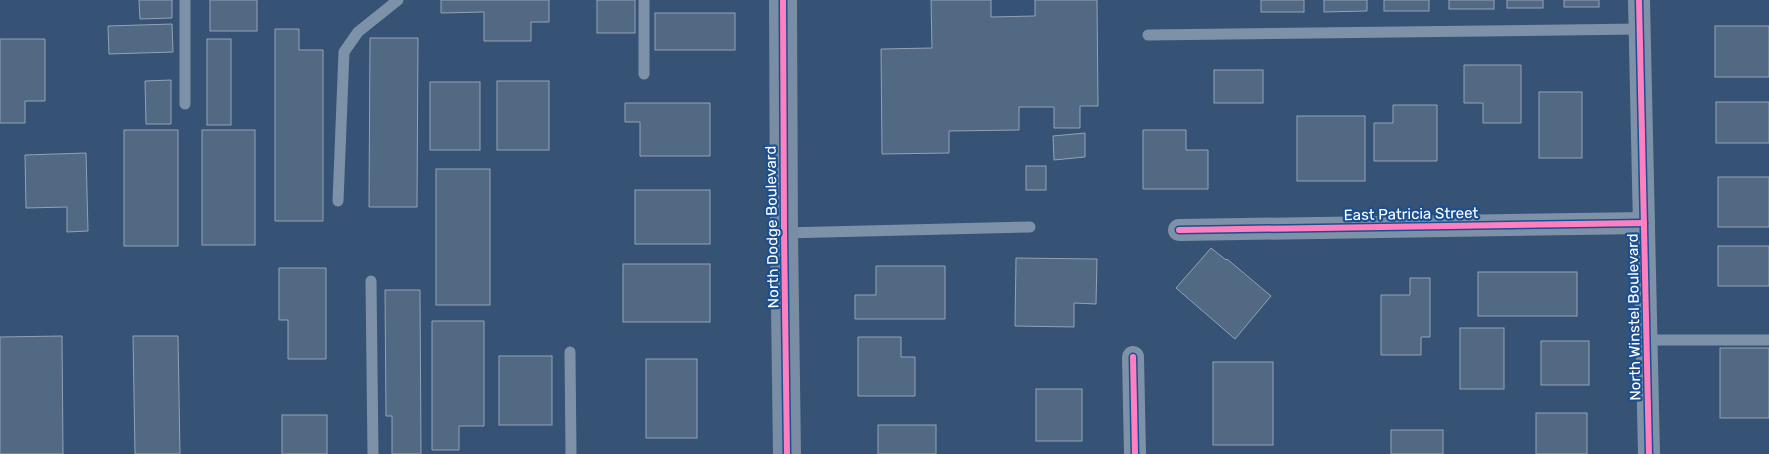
<svg xmlns="http://www.w3.org/2000/svg" width="1769" height="454" viewBox="0 0 1769 454" font-family="Rubik,sans-serif">
<style>
.building{fill:#526984;stroke:#92a2b6}
.lines{fill:none;stroke-linecap:round;stroke-linejoin:round}
.lane{stroke:#7d92a8;stroke-width:11}
.street{stroke:#7d92a8;stroke-width:22}
.secondary{stroke:#798da4;stroke-width:28}
.cycleway-casing{stroke:#1b4f8f;stroke-width:9}
.cycleway{stroke:#ff80c0;stroke-width:6}
.labels{text-anchor:middle;dominant-baseline:central;stroke-width:4.5;stroke-linejoin:round;paint-order:stroke}
.street-label{font-size:15px;fill:#fff;stroke:#1b4f8f}
</style>
<rect width="100%" height="100%" fill="#365274"/>
<g class="building">
<polygon points="139,0 172,0 172,18 140,19"/>
<rect x="210" y="0" width="47" height="31"/>
<polygon points="441,0 549,0 549,22 531,22 531,41 484,41 484,12 441,13"/>
<rect x="597" y="0" width="38" height="33"/>
<polygon points="931,0 991,0 991,17 1035,16 1035,0 1097,0 1098,106 1080,106 1080,128 1054,128 1054,107 1019,107 1019,130 949,131 949,153 882,154 881,49 932,48"/>
<rect x="1261" y="0" width="43" height="12"/>
<polygon points="1324,0 1367,0 1367,11 1324,12"/>
<rect x="1384" y="0" width="45" height="11"/>
<rect x="1449" y="0" width="45" height="9"/>
<rect x="1507" y="0" width="36" height="8"/>
<rect x="1564" y="0" width="35" height="7"/>
<rect x="655" y="13" width="80" height="37"/>
<polygon points="172,24 173,52 109,54 108,26"/>
<rect x="1715" y="26" width="54" height="51"/>
<polygon points="275,29 299,29 299,50 323,50 323,221 275,221"/>
<polygon points="370,38 418,38 417,207 369,207"/>
<polygon points="0,39 45,39 45,101 25,101 25,123 0,123"/>
<rect x="207" y="39" width="24" height="86"/>
<polygon points="1464,65 1521,65 1521,123 1483,123 1483,103 1464,103"/>
<rect x="1214" y="70" width="49" height="33"/>
<polygon points="171,80 171,124 146,124 145,81"/>
<rect x="497" y="81" width="52" height="69"/>
<rect x="430" y="82" width="50" height="68"/>
<rect x="1539" y="92" width="43" height="66"/>
<rect x="1716" y="102" width="53" height="41"/>
<polygon points="625,103 710,103 710,156 640,156 640,122 625,122"/>
<polygon points="1393,105 1437,105 1437,161 1374,161 1374,123 1393,123"/>
<rect x="1297" y="116" width="68" height="65"/>
<rect x="124" y="130" width="54" height="116"/>
<rect x="202" y="130" width="53" height="115"/>
<polygon points="1143,130 1186,130 1186,150 1208,150 1208,189 1143,189"/>
<polygon points="1085,133 1085,157 1054,160 1053,136"/>
<polygon points="86,153 88,231 67,232 67,207 26,208 25,155"/>
<rect x="1026" y="166" width="20" height="24"/>
<rect x="436" y="169" width="54" height="136"/>
<rect x="1718" y="177" width="51" height="50"/>
<rect x="635" y="190" width="75" height="54"/>
<rect x="1718" y="246" width="51" height="40"/>
<polygon points="1211,248 1226,260 1227,259 1271,296 1235,339 1176,288"/>
<polygon points="1016,258 1097,259 1096,304 1074,303 1074,327 1015,326"/>
<rect x="623" y="264" width="87" height="58"/>
<polygon points="876,266 945,266 945,319 855,319 855,295 876,295"/>
<polygon points="279,268 326,268 326,359 288,359 288,320 279,320"/>
<rect x="1478" y="272" width="99" height="44"/>
<polygon points="1410,278 1430,278 1430,337 1421,337 1421,355 1381,355 1381,295 1410,295"/>
<polygon points="385,290 420,290 421,454 392,454 392,416 386,416"/>
<polygon points="432,321 484,321 484,426 459,426 459,450 432,450"/>
<rect x="1460" y="328" width="44" height="61"/>
<polygon points="62,336 63,454 0,454 0,337"/>
<polygon points="133,336 178,336 180,454 135,454"/>
<polygon points="858,337 901,337 901,357 915,357 915,396 858,396"/>
<rect x="1541" y="341" width="48" height="44"/>
<rect x="1720" y="348" width="49" height="70"/>
<rect x="499" y="356" width="53" height="69"/>
<rect x="646" y="359" width="51" height="79"/>
<rect x="1213" y="362" width="60" height="83"/>
<rect x="1036" y="389" width="46" height="52"/>
<rect x="1536" y="413" width="51" height="41"/>
<rect x="282" y="415" width="45" height="39"/>
<rect x="878" y="425" width="58" height="29"/>
<rect x="1391" y="430" width="52" height="24"/>
</g>
<g class="lines">
<g class="lane">
<polyline points="185,0 185,104"/>
<polyline points="644,0 644,74"/>
<polyline points="1148,35 1640,29"/>
<polyline points="338,201 344,52 358,32 398,0"/>
<polyline points="784,233 1030,227"/>
<polyline points="371,281 373,454"/>
<polyline points="1647,340 1769,340"/>
<polyline points="570,352 571,454"/>
</g>
<g class="street">
<polyline points="1639,0 1649,454"/>
<polyline points="1179,230 1644,223"/>
<polyline points="1133,357 1135,454"/>
</g>
<polyline class="secondary" points="783,0 784,233 787,454"/>
<g class="cycleway-casing">
<g id="cycleway">
<polyline points="783,0 784,233 787,454"/>
<polyline points="1639,0 1649,454"/>
<polyline points="1179,230 1644,223"/>
<polyline points="1133,357 1135,454"/>
</g>
</g>
<use href="#cycleway" class="cycleway"/>
</g>
<g class="labels">
<g class="street-label">
<text transform="translate(1411 214) rotate(-1)">East Patricia Street</text>
<text transform="translate(772 227) rotate(-91)">North Dodge Boulevard</text>
<text transform="translate(1634 317) rotate(-91)">North Winstel Boulevard</text>
</g>
</g>
</svg>
